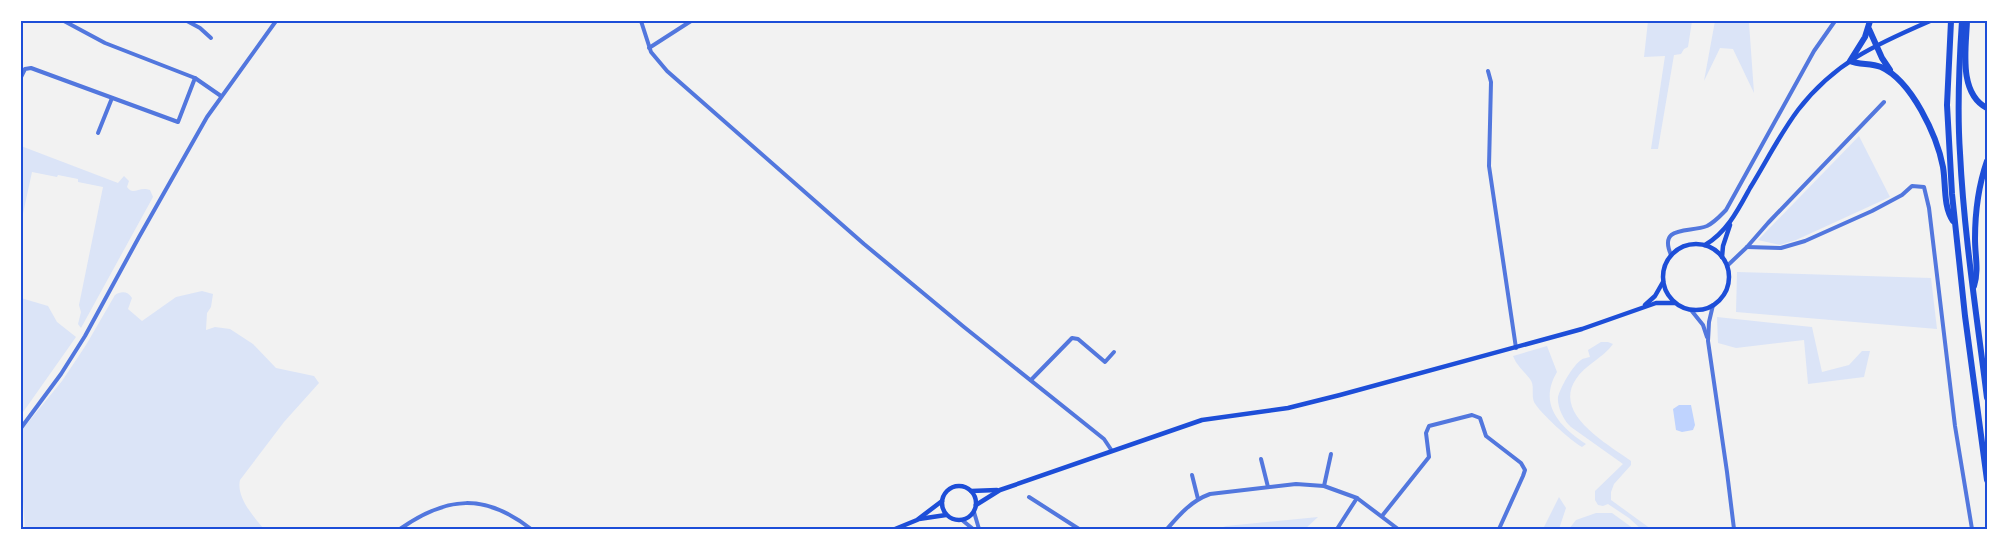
<svg xmlns="http://www.w3.org/2000/svg" width="2008" height="550" viewBox="0 0 2008 550" font-family="'Fira Sans Condensed',sans-serif">
<style>
.green{fill:#dbe4f7}
.water{fill:#bfd3fe}
.lines{fill:none;stroke-linecap:round;stroke-linejoin:round}
.minor{stroke:#5277de;stroke-width:4}
.secondary{stroke:#1d4ed8;stroke-width:4.5}
.trunk{stroke:#1d4ed8;stroke-width:6}
.neatline{fill:none;stroke:#1d4ed8;stroke-width:2}
</style>
<rect width="100%" height="100%" fill="#f2f2f2"/>
<g class="green">
<polygon points="1648,21 1692,21 1688,47 1684,49 1681,54 1674,55 1658,149 1651,149 1665,56 1644,57"/>
<polygon points="1715,21 1743,21 1749,23 1754,93 1733,49 1720,48 1704,81"/>
<polygon points="1859,136 1890,197 1796,240 1780,245 1758,240"/>
<path d="M 21,146 L 118,183 L 124,176 L 129,181 L 127,187 C 132,195 138,188 146,189 L 150,190 L 153,197 L 81,328 L 78,324 L 81,312 L 79,305 L 103,187 L 78,182 L 78,179 L 58,175 L 57,177 L 32,172 L 21,223 Z"/>
<polygon points="1737,272 1931,278 1937,329 1736,312"/>
<path d="M 202,291 L 213,294 L 211,307 L 207,313 L 206,330 L 215,327 L 230,329 L 253,344 L 276,368 L 314,376 L 319,383 L 284,422 L 240,480 C 236,497 253,516 264,529 L 25,529 L 21,474 L 21,431 L 62,381 L 86,345 L 115,295 C 121,291 128,291 132,298 L 128,309 L 142,321 L 176,297 Z"/>
<polygon points="21,298 48,306 57,322 76,337 21,415"/>
<polygon points="1717,317 1812,327 1822,372 1849,365 1862,351 1870,351 1864,377 1808,384 1804,340 1736,348 1718,343"/>
<path d="M 1601,342 L 1608,342 L 1613,344 C 1603,358 1585,365 1576,379 C 1552,414 1608,444 1631,461 L 1631,465 L 1614,484 L 1611,492 L 1611,500 L 1651,529 L 1641,529 L 1629,518 L 1608,504 L 1603,506 L 1598,505 L 1595,500 L 1595,491 L 1623,464 L 1571,427 C 1564,421 1557,407 1558,397 C 1560,388 1573,365 1581,360 C 1583,358 1587,358 1590,357 L 1588,350 Z"/>
<path d="M 1547,346 L 1557,372 C 1538,404 1559,426 1586,444 L 1582,447 C 1572,442 1539,412 1534,402 C 1531,394 1535,385 1530,379 C 1523,370 1517,366 1513,356 Z"/>
<polygon points="1559,497 1566,508 1559,529 1543,529"/>
<polygon points="1596,513 1612,513 1634,529 1569,529 1576,520"/>
<polygon points="1318,517 1305,529 1217,529 1226,526"/>
</g>
<polygon class="water" points="1679,405 1691,405 1695,425 1693,430 1682,432 1676,430 1673,409"/>
<g class="lines">
<g class="minor">
<polyline points="64,21 105,43 195,78 221,96"/>
<polyline points="187,21 200,28 211,38"/>
<polyline points="641,21 651,52 667,71 864,244 964,327 1104,439 1112,451"/>
<polyline points="649,48 691,21"/>
<polyline points="1488,71 1491,82 1489,166 1516,348"/>
<polyline points="21,77 25,69 31,68 178,122 195,78"/>
<polyline points="98,133 112,98"/>
<polyline points="1747,247 1781,248 1805,241 1872,211 1902,195 1912,186 1924,187 1929,208 1955,426 1972,529"/>
<path d="M 1671,255 C 1658,225 1689,233 1707,226 C 1715,222 1720,216 1726,210 L 1814,51 L 1835,21"/>
<polyline points="1727,266 1747,247 1768,223 1884,102"/>
<polyline points="1713,305 1709,322 1708,341 1727,472 1734,529"/>
<polyline points="1691,310 1703,325 1707,337"/>
<polyline points="1031,380 1072,338 1078,339 1105,362 1114,352"/>
<polyline points="21,428 61,374 85,336 139,237 207,117 276,21"/>
<polyline points="1261,459 1268,487"/>
<polyline points="1192,475 1198,499"/>
<polyline points="1324,486 1331,454"/>
<polyline points="1029,497 1079,529"/>
<polyline points="974,512 979,529"/>
<polyline points="1382,516 1429,457 1426,433 1429,426 1472,415 1480,418 1486,436 1521,463 1525,470 1523,476 1499,529"/>
<polyline points="962,520 973,529"/>
<path d="M 400,529 C 447,496 485,493 531,529"/>
<path d="M 1167,529 C 1180,514 1191,501 1210,494 L 1296,484 L 1324,486 L 1357,498 L 1398,529"/>
<polyline points="1337,529 1357,498"/>
</g>
<g class="secondary">
<circle cx="1696" cy="277" r="33"/>
<path d="M 1705,245 C 1727,232 1738,210 1750,188 C 1766,162 1780,134 1798,110 C 1835,62 1877,44 1930,21"/>
<polyline points="1722,257 1723,246 1730,225"/>
<polyline points="1645,305 1655,296 1663,282"/>
<circle cx="959" cy="503" r="17"/>
<polyline points="971,491 997,490"/>
<polyline points="976,505 1000,490 1202,420 1288,408 1340,395 1582,329 1656,303 1675,303"/>
<polyline points="919,519 946,515"/>
<polyline points="895,529 917,520 942,501"/>
</g>
<g class="trunk">
<path d="M 1870,21 L 1865,37 L 1850,61 C 1859,65 1871,63 1881,67 C 1912,81 1937,136 1943,167 C 1946,185 1943,206 1953,221"/>
<polyline points="1951,21 1947,105 1952,194 1965,316 1987,480"/>
<path d="M 1962,21 C 1959,65 1957,109 1960,153 C 1964,235 1977,317 1987,398"/>
<path d="M 1967,21 C 1966,48 1958,93 1987,108"/>
<polyline points="1869,29 1882,58 1890,70"/>
<path d="M 1974,286 C 1979,270 1975,256 1975,239 C 1975,212 1978,187 1987,161"/>
</g>
</g>
<rect width="2008" height="550" fill="none" stroke="#ffffff" stroke-width="45"/>
<rect x="22" y="22" width="1964" height="506" class="neatline"/>
</svg>
